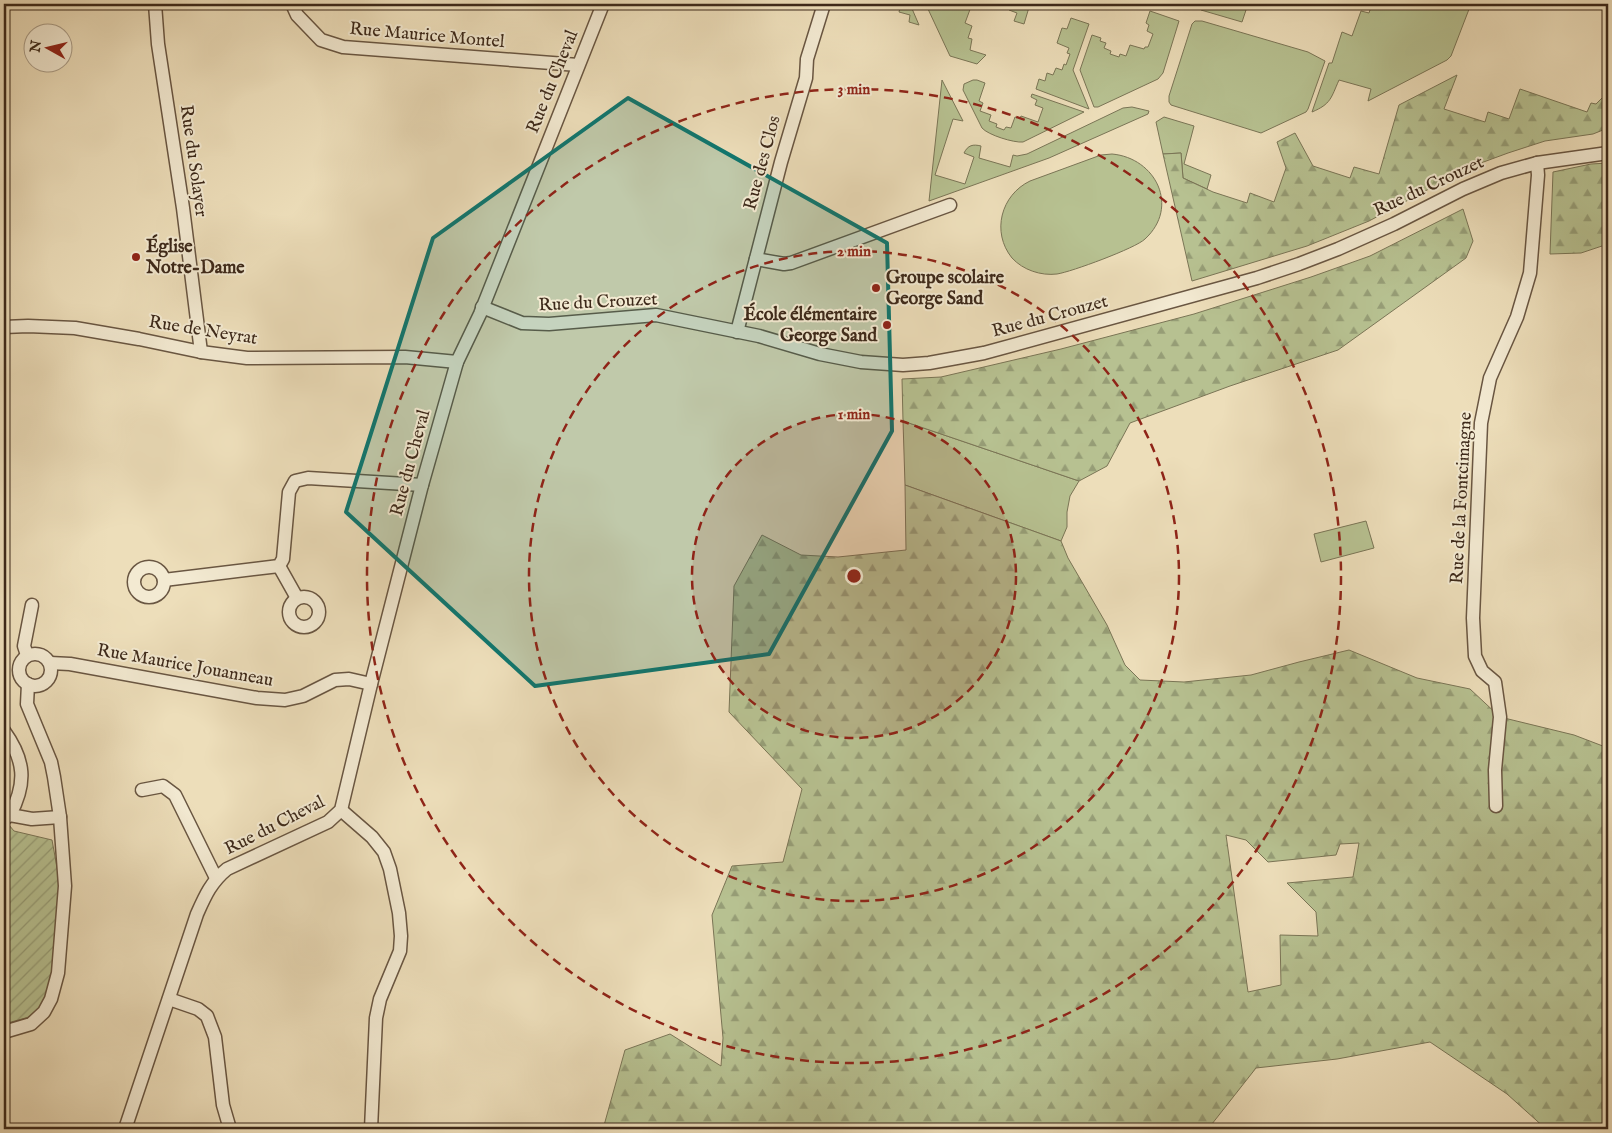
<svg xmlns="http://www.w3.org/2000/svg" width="1612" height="1133" viewBox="0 0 1612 1133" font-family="'IM FELL English',serif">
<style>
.grass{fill:#b7c191;stroke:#7a7556}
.forest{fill:url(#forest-firs);stroke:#7a7556;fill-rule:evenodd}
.garden{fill:url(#garden-furrows);stroke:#7a7556}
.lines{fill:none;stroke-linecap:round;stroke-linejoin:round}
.street-casing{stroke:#695642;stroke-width:15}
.street{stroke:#f3ead2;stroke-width:12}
.marked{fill:#0f766e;fill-opacity:0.2;stroke:#0f766e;stroke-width:4;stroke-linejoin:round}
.ring{fill:none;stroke:#8f2418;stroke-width:2.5;stroke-dasharray:9 6}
.poi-dot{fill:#8f2418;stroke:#f3ead2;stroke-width:2}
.labels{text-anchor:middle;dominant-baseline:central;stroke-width:4;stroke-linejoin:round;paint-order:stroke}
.street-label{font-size:18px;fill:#3d291a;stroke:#f3ead2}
.poi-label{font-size:18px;font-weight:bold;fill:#3d291a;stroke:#f3ead2;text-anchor:start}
.centre{fill:#8f2418;stroke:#f3ead2;stroke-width:2.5}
.ring-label{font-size:15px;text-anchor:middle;font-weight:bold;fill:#8f2418;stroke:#f3ead2;stroke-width:4;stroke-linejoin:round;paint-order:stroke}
</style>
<defs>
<pattern id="forest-firs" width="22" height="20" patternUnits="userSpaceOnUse" patternTransform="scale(1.25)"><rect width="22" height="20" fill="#b7c191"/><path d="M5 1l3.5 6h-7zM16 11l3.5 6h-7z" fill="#969d76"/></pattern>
<pattern id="garden-furrows" width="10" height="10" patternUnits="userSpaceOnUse" patternTransform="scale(1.25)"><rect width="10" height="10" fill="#b7c191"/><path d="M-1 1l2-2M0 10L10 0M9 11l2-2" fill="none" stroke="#969d76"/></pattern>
</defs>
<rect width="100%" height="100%" fill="#eddeba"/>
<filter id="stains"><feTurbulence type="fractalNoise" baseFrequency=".004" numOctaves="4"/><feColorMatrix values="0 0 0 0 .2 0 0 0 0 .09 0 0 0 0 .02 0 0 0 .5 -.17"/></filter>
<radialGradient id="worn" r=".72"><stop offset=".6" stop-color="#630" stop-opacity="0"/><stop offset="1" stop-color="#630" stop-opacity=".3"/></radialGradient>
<g class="grass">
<polygon points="901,4 910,4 919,25 909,22 910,15 899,12"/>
<polygon points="939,4 987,4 985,9 972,4 965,23 972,26 968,38 972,39 970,50 986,55 977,64 950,56 928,9"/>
<polygon points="1011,4 1030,4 1024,24 1014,21 1017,13 1009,10"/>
<polygon points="1200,4 1248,4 1242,22 1201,10 1199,8"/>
<path d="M 1372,4 L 1471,4 L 1451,56 L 1447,60 L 1368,101 L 1371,89 L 1339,80 C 1331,98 1331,104 1312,112 L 1329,63 L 1332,63 L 1342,32 L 1352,36 L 1361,11 L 1369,13 Z"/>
<polygon points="1150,11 1179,21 1163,73 1158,79 1098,107 1094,107 1080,70 1092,35 1101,38 1100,41 1106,43 1104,48 1111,51 1110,54 1119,57 1120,54 1126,56 1130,45 1144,49 1145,47 1148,47 1153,34 1147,31 1149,25 1146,23"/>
<polygon points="1071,18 1089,24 1073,70 1089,109 1036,89 1039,79 1045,81 1047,73 1053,75 1056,68 1062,70 1064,64 1066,65 1070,54 1067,53 1069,48 1057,43 1062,28 1067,29"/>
<polygon points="1195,21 1202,21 1308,52 1325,61 1308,109 1306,112 1261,133 1171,105 1169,102 1169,96 1192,24"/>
<path d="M 942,80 L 963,121 L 953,119 L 935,175 L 965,184 L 974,157 L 964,153 C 968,145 973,144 981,146 L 979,158 L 1010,167 L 1013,155 L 1017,156 L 1027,154 L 1123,108 L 1132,107 L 1149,111 L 1148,114 L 1049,158 L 929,201 Z"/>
<path d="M 973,80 L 977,80 L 985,83 L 979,101 L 983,103 L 980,111 L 991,115 L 989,121 L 997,124 L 996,127 L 1004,130 L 1006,127 L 1011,128 L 1015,117 L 1020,118 L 1021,116 L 1038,122 L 1043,108 L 1035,105 L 1037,100 L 1031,97 L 1032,94 L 1084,112 L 1023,142 C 1014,143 988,135 982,128 L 963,90 L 964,84 Z"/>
<polygon points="1164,117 1194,126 1184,164 1211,175 1207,189 1183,178 1181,153 1163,154 1156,122"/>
<path d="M 1112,154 C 1156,158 1180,207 1145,239 C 1136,248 1071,272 1057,274 C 1041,276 1023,270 1012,258 C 991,232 1001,195 1030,181 L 1101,155 Z"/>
<polygon points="903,421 1079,481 1070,496 1067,512 1067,527 1061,541 905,485"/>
<polygon points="1366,521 1374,548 1321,562 1314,534"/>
</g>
<g class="forest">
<polygon points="1457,75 1444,109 1485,122 1488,112 1509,119 1520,89 1587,112 1591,103 1596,104 1608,92 1608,128 1593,134 1545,141 1508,153 1470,167 1369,221 1307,246 1192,281 1163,154 1181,153 1183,178 1213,192 1247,203 1250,193 1274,202 1286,168 1277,142 1295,133 1313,166 1350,178 1354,167 1379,174 1399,105"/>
<polygon points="1608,163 1608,244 1581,253 1550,254 1553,172 1591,164"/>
<polygon points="1463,209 1473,241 1466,258 1338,350 1230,386 1130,423 1107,466 1079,481 903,421 902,379 941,377 1061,349 1194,314 1311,277 1370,256"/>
<path d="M 905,485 L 1061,541 L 1068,558 L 1107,625 L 1125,665 L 1140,680 L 1184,682 L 1251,675 L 1299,662 L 1349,650 L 1417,678 L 1470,689 L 1500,717 L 1574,735 L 1608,748 L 1608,1129 L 1546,1129 L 1507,1094 L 1430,1042 L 1337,1059 L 1256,1068 L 1208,1129 L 603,1129 L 625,1050 L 670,1034 L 721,1066 L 723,1038 L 712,915 L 732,866 L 783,862 L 802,789 L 729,712 L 734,586 L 762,535 L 801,555 L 838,557 L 906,550 ZM 1226,835 L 1246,840 L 1268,862 L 1336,855 L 1340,844 L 1359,843 L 1353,877 L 1287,883 L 1316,912 L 1318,936 L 1280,935 L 1281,985 L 1248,992 Z"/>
</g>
<polygon class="garden" points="4,819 14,831 52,840 60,884 54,967 47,993 41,1005 29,1017 4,1024"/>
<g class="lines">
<g class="street-casing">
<g id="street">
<polyline points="155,4 158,44 183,208 201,352"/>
<polyline points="292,4 297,15 321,40 343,47 578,65"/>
<polyline points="756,259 784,264 791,263 950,205"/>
<polyline points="482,307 522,323 549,324 656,315 759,336 820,354 861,362 903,365 929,363 984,353 1257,278 1299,264 1338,249 1394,224 1463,189 1501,173 1537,163 1608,153"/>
<polyline points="4,327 28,326 75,328 139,339 201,352 247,358 405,357 457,362"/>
<polyline points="737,332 781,162 806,78 807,59 824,4"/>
<polyline points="279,566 297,598"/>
<circle cx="149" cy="582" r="15"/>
<polyline points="164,580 279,566 283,559 289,492 295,481 308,478 422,485"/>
<circle cx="304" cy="612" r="15"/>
<circle cx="35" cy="670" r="16"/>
<polyline points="27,655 24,646 32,605"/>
<polyline points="50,663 70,664 257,698 285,700 303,696 335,680 349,679 371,684"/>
<path d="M 4,731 C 25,760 27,783 10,815"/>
<polyline points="142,790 163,786 175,795 216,878"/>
<polyline points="1496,806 1495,770 1500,717 1495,682 1482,671 1475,656 1473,618 1475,569 1481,423 1490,378 1517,317 1530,273 1538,175 1537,163"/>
<polyline points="341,810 372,837 384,852 390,869 399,913 401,936 400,951 380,999 376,1018 371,1129"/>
<polyline points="4,819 10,815 32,819 60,817"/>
<polyline points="169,999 198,1009 207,1016 215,1037 223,1105 230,1129"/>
<polyline points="4,1032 31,1024 44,1012 51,999 58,973 65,886 60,817 54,777 51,762 27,704 28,684"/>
<path d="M 125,1129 L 197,914 C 205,896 211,882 227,869 L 328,822 L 341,810 L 371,684 L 422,485 L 457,362 L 480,314 L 603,4"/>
</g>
</g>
<use href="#street" class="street"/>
</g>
<path class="marked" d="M 628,98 L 887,243 L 892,431 L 769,654 L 535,686 L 346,512 L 433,238 Z"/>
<circle cx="854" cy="576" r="162" fill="#8f2418" fill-opacity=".12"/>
<g class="ring">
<circle cx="854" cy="576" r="162"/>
<circle cx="854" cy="576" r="325"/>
<circle cx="854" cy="576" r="487"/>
</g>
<g class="poi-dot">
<circle cx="136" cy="257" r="5"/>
<circle cx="876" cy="288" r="5"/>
<circle cx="887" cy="325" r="5"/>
</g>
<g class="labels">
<g class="street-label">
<text transform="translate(427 36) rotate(5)">Rue Maurice Montel</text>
<text transform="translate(553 82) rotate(-68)">Rue du Cheval</text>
<text transform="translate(193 161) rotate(82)">Rue du Solayer</text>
<text transform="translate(763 163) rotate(-75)">Rue des Clos</text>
<text transform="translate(1429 187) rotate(-25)">Rue du Crouzet</text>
<text transform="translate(598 303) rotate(-3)">Rue du Crouzet</text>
<text transform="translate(1050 317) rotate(-15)">Rue du Crouzet</text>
<text transform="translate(203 331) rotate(9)">Rue de Neyrat</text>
<text transform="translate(411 463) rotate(-75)">Rue du Cheval</text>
<text transform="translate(1462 498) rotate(-87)">Rue de la Fontcimagne</text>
<text transform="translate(185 666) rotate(10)">Rue Maurice Jouanneau</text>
<text transform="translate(275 826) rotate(-27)">Rue du Cheval</text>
</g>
<g class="poi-label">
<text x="146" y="247">Église<tspan x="146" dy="21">Notre-Dame</tspan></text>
<text x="886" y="278">Groupe scolaire<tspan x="886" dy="21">George Sand</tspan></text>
<text x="877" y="315" text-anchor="end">École élémentaire<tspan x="877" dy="21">George Sand</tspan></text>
</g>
</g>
<circle cx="854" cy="576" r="8" class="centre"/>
<g class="ring-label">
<text x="854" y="94">3 min</text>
<text x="854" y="256">2 min</text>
<text x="854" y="419">1 min</text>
</g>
<rect width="1612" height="1133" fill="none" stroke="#eddeba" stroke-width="20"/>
<rect x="5" y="5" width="1602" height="1123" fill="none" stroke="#3d291a" stroke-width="2.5"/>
<rect x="10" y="10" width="1592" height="1113" fill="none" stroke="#3d291a"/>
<g transform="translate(48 48) rotate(278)"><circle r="24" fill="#f3ead2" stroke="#aa9d88"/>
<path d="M0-4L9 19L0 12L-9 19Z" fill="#8f2418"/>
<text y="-8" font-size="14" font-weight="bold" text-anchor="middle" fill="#3d291a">N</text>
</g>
<rect width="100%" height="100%" filter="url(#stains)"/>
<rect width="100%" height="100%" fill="url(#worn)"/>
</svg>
